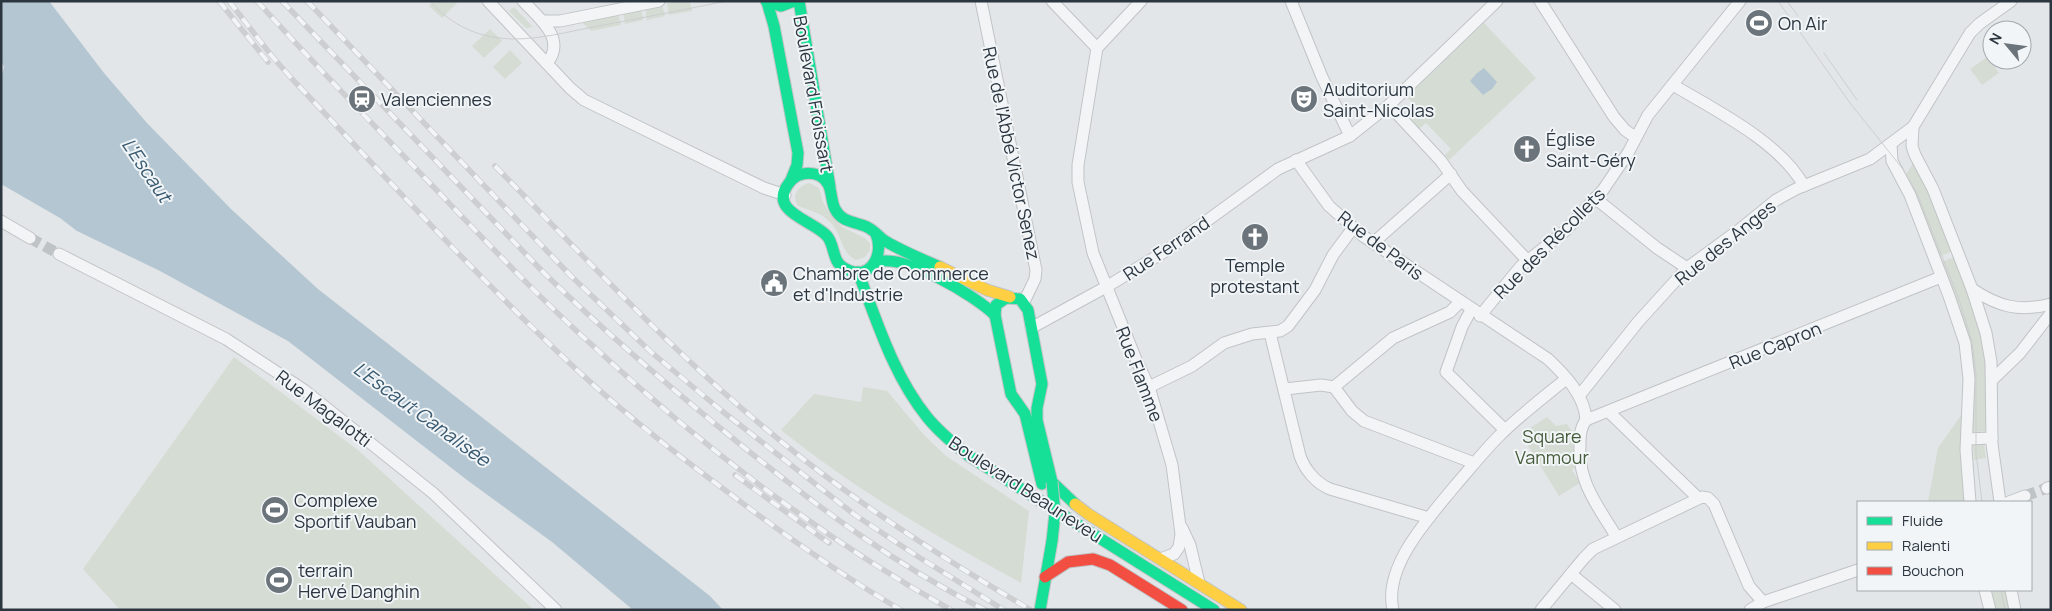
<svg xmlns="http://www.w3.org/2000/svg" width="2052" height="611" viewBox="0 0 2052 611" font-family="Manrope,sans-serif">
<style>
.green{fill:#d5dcd4}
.water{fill:#b4c6d1}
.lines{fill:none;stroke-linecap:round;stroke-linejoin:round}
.street-tunnel{stroke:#bec3c6;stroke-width:11;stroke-dasharray:11 5.5;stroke-linecap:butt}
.street-casing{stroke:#c1c4c6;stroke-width:13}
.fast-casing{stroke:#c1c4c6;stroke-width:13}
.slow-casing{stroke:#c1c4c6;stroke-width:13}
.jam-casing{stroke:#c1c4c6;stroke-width:13}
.street{stroke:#f2f4f5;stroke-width:11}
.fast{stroke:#16e098;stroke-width:11}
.slow{stroke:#ffcf43;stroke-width:11}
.jam{stroke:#f24e42;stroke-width:11}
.tram{stroke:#cccecf;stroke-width:1}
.rail-casing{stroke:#cccecf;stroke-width:5.5}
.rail{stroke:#f2f5f7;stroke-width:4;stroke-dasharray:11;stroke-linecap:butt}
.fast-bridge-casing{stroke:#c1c4c6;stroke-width:13;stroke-linecap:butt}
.fast-bridge{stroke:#16e098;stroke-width:11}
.labels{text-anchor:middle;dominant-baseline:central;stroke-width:4;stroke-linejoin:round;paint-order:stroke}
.poi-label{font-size:18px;fill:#2b3640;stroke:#f2f5f7;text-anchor:start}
.street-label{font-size:18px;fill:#2b3640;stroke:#f2f5f7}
.park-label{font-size:18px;fill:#455b3a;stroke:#f2f5f7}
.water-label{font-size:19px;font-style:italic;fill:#385a71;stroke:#f2f5f7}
</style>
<rect width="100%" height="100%" fill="#e3e6e8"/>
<g class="green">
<polygon points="434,1 459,1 442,18 429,6"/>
<polygon points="678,1 690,1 692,11 669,15 667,3"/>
<polygon points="662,4 665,16 647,20 645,8"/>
<polygon points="514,7 533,27 526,28 509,11"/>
<polygon points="641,8 643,20 625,24 623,12"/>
<polygon points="618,13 621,25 591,31 580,20"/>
<polygon points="1484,23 1536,78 1449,160 1445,155 1451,149 1426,123 1419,129 1409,118 1419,108 1407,97"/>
<polygon points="490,29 502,41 484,58 472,46"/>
<polygon points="510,50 522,63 505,79 493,67"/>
<polygon points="1987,57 1999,73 1982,85 1970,69"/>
<polygon points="1914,162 1922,174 1952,251 1939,257 1904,177"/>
<path d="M 809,183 L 819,188 L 823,202 L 830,214 L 842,227 L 865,238 L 870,244 L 870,250 L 865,257 L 856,260 C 841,254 842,233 830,222 C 822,213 809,210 798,206 C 791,195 798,186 809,183 Z"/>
<polygon points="1955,257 1980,326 1986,354 1987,431 1972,432 1973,375 1941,262"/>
<polygon points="234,357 359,451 534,610 120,610 83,569"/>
<path d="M 863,387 L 887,391 L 925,436 L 946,456 L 1029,511 L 1021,583 C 937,537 856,490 781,430 L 814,394 L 861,402 Z"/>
<polygon points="1962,414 1965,415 1961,464 1966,502 1928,502 1938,448"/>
<polygon points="1547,417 1556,426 1567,424 1572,431 1575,467 1572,470 1580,483 1559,496 1521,434"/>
<polygon points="1973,444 1984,444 1986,458 1974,460"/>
<polygon points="1989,590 2007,590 2011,610 1993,610"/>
</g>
<g class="water">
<polygon points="1,1 49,1 104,73 147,123 231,209 318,289 710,596 723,610 633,610 552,542 467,480 288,341 160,271 77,231 60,218 1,184 1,78 4,67 1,60"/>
<polygon points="1484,68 1497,82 1492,89 1483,95 1470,81 1477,73"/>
</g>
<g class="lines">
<g class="street-tunnel">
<polyline points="30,238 59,254"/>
<polyline points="2025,496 2047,488"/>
</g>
<g class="street-casing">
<g id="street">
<polyline points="488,1 570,88 584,100 764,188 785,195"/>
<path d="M 523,1 C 539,18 567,39 547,63"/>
<polyline points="981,1 1036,270 1035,279 1024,302"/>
<polyline points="1052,1 1097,48 1078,165 1078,182 1093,253 1137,362 1149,387 1172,465 1181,534 1179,547 1174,554 1160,559"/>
<polyline points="1291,1 1322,77 1350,136"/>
<polyline points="1540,1 1614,117 1625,130 1635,137"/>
<polyline points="542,21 560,21 659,1"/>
<polyline points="1097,48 1141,1"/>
<path d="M 1673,85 C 1715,110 1780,142 1804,186"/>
<polyline points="1389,105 1441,161 1462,191 1527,260"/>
<polyline points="1913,127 1912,146 1915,155 1933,189 1972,289 1986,333 1991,362 1992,444 2000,502"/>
<polyline points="1891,144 1892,161 1910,195 1949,296 1965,343 1969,379 1966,450 1970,502"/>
<path d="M 1296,160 L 1329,206 L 1363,236 L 1548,359 C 1565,375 1585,396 1586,420 L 1941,277"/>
<polyline points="1595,198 1657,248 1687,268"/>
<polyline points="1,221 30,238"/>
<polyline points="1373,243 1451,174"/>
<polyline points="59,254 226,339 304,390 433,493 556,610"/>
<path d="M 1972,289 C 1999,307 2019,312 2051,304"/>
<polyline points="1471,310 1462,327 1446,372 1505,430"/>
<polyline points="1480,316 1521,266 1565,231 1603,190 1628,153 1648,115 1740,1"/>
<polyline points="1031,328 1106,287 1164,252 1278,169 1350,136 1389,105 1497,1"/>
<path d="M 1270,333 L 1300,456 C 1305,470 1316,483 1330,489 L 1429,518"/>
<polyline points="1992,380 2020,353 2051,313"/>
<polyline points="1149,387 1192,366 1224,343 1252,334 1280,331 1288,326 1315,290 1333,255 1353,228"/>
<polyline points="1334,387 1352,411 1364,421 1474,463"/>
<polyline points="1285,389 1321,385 1334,387 1393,338 1450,312 1460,302"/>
<polyline points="1579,396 1638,322 1687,268 1739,230 1776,200 1796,189 1870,159 1913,127 1970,33 1979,24 2011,1"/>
<polyline points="1609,412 1698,498"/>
<path d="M 1586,420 C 1580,428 1580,437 1580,446 C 1578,483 1598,506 1616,536"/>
<polyline points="1967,439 1992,438"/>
<polyline points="2047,488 2051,487"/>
<polyline points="2009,502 2025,496"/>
<polyline points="1182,528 1190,545 1199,583"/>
<polyline points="1571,574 1615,610"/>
<polyline points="1985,590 1990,610"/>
<polyline points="2011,590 2015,610"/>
<path d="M 1393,610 C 1383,566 1429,518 1454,487 C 1469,470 1483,452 1499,436 C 1520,415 1544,397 1566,379"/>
<polyline points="1541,610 1584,558 1593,549 1702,497 1708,498 1714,504 1749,586 1763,602"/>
<polyline points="1750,610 1763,602 1858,570"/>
</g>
</g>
<g class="fast-casing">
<g id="fast">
<polyline points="766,1 781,6 794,1"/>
<polyline points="799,1 830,187"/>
<polyline points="767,2 774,26 798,153 797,165 791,180"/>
<path d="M 876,234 C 885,256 869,283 844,268 C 832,262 835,245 827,236 C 813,220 767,212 789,183 C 799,170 820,170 828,184 C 832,191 831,201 835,209 C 842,223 855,221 867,227 C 874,230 879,237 885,241 C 902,251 921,259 940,267"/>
<path d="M 877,262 C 906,254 974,295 995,315"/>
<path d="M 858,272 C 877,321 893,375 927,417 C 939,432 954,444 969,456 L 1214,610"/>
<polyline points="1042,484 1025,414 1011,394 995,315 996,305 1006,298 1020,299 1028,310 1042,384 1037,408 1037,420 1052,482 1075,504"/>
<polyline points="1040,610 1052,541"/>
</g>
</g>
<g class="slow-casing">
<g id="slow">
<polyline points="940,267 987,290 1010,297"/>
<polyline points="1075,504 1088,514 1241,610"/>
</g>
</g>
<g class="jam-casing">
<polyline id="jam" points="1045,577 1068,562 1093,559 1110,565 1182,610"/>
</g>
<use href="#street" class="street"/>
<use href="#fast" class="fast"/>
<use href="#slow" class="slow"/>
<use href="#jam" class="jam"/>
<g class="tram">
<path d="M 430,1 C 447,21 472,35 499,38 C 530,42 562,33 593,27 C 637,19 682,10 727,1"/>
<polyline points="1778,1 1850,103 1902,168 1917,193 1960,302 1972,342 1976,373 1976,453 1982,502"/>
<polyline points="1787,1 1798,16"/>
<polyline points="1824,53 1857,100"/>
<polyline points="2001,590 2005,610"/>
</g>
<g class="rail-casing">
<g id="rail">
<polyline points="219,1 268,62"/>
<path d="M 229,1 L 271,55 L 293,80 C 381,172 467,266 560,354 C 614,406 673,452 733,496 C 787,537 843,576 901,610"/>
<path d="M 257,1 C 311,61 368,119 424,177 C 479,234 533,292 592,345 C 701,446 821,537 951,610"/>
<path d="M 282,1 L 544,273 C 607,334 673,390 741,445 C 819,508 894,564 985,610"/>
<polyline points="307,1 571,276 651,352 722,411 855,515 917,556 1004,610"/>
<path d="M 495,166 C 595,268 693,374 807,462 C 878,517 954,565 1031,610"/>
<polyline points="735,475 829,543"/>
</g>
</g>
<use href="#rail" class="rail"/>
<g class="fast-bridge-casing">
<polyline id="fast-bridge" points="1052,482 1055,513 1052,541"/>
</g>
<use href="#fast-bridge" class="fast-bridge"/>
</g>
<defs>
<g id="stadium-disc" transform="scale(1.4375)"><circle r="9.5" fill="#6b747b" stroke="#f2f5f7"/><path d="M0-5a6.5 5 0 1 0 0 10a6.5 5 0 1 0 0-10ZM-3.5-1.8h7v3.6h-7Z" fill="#fff"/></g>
<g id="station-disc" transform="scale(1.4375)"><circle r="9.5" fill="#6b747b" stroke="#f2f5f7"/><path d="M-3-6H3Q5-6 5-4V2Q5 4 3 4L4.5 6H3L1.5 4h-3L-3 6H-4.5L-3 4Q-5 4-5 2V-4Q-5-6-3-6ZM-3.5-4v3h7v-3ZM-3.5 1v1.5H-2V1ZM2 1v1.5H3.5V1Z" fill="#fff"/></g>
<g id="theatre-disc" transform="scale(1.4375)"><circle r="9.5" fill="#6b747b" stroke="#f2f5f7"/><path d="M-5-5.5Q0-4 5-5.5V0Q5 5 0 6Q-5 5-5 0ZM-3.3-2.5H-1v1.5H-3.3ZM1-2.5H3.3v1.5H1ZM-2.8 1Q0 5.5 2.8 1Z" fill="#fff"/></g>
<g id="church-disc" transform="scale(1.4375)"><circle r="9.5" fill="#6b747b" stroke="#f2f5f7"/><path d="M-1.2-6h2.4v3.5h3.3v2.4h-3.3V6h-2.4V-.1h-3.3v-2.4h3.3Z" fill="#fff"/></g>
<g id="civic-disc" transform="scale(1.4375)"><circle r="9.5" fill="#6b747b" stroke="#f2f5f7"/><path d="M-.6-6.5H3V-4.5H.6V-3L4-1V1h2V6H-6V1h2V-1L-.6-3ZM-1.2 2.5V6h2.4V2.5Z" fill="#fff"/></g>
</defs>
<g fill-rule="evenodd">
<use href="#stadium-disc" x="1759" y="23"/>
<use href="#station-disc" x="362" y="99"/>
<use href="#theatre-disc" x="1304" y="99"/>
<use href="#church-disc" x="1527" y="149"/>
<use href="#church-disc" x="1255" y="237"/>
<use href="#civic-disc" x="774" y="283"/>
<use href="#stadium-disc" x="275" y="510"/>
<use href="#stadium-disc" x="279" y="580"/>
</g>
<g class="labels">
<g class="poi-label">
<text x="1778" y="23">On Air</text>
<text x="1323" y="89">Auditorium<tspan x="1323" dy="21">Saint-Nicolas</tspan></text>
<text x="381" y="99">Valenciennes</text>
<text x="1546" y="139">Église<tspan x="1546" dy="21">Saint-Géry</tspan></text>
<text x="1255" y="265" text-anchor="middle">Temple<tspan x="1255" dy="21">protestant</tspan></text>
<text x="793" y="273">Chambre de Commerce<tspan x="793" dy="21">et d'Industrie</tspan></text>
<text x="294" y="500">Complexe<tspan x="294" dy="21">Sportif Vauban</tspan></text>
<text x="298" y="570">terrain<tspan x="298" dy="21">Hervé Danghin</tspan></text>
</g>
<g class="street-label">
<text transform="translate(814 94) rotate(80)">Boulevard Froissart</text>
<text transform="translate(1012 153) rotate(78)">Rue de l'Abbé Victor Senez</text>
<text transform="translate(1725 242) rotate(-39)">Rue des Anges</text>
<text transform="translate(1549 243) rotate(-45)">Rue des Récollets</text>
<text transform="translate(1381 245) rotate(37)">Rue de Paris</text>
<text transform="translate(1166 248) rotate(-34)">Rue Ferrand</text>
<text transform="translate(1775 345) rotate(-22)">Rue Capron</text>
<text transform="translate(1140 374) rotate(69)">Rue Flamme</text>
<text transform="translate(324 408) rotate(37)">Rue Magalotti</text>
<text transform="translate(1026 489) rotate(33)">Boulevard Beauneveu</text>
</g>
<g class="park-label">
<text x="1552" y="436">Square<tspan x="1552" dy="21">Vanmour</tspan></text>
</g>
<g class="water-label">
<text transform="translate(147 170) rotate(56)">L'Escaut</text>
<text transform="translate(422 414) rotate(36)">L'Escaut Canalisée</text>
</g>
</g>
<rect width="2052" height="611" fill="none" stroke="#2b3640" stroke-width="5"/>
<rect x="1857" y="501" width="175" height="90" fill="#f2f5f7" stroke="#a2a9ae"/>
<rect x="1867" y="517" width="25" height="8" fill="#16e098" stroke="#a2a9ae"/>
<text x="1902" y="526" font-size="15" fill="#2b3640">Fluide</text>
<rect x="1867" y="542" width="25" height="8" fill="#ffcf43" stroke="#a2a9ae"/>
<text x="1902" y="551" font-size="15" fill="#2b3640">Ralenti</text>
<rect x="1867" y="567" width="25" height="8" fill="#f24e42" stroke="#a2a9ae"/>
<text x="1902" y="576" font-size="15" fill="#2b3640">Bouchon</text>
<g transform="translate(2007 45) rotate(299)"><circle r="24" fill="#f2f5f7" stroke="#a2a9ae"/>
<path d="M0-4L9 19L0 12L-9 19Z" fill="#6b747b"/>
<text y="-8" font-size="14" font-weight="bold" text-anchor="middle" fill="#2b3640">N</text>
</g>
</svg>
